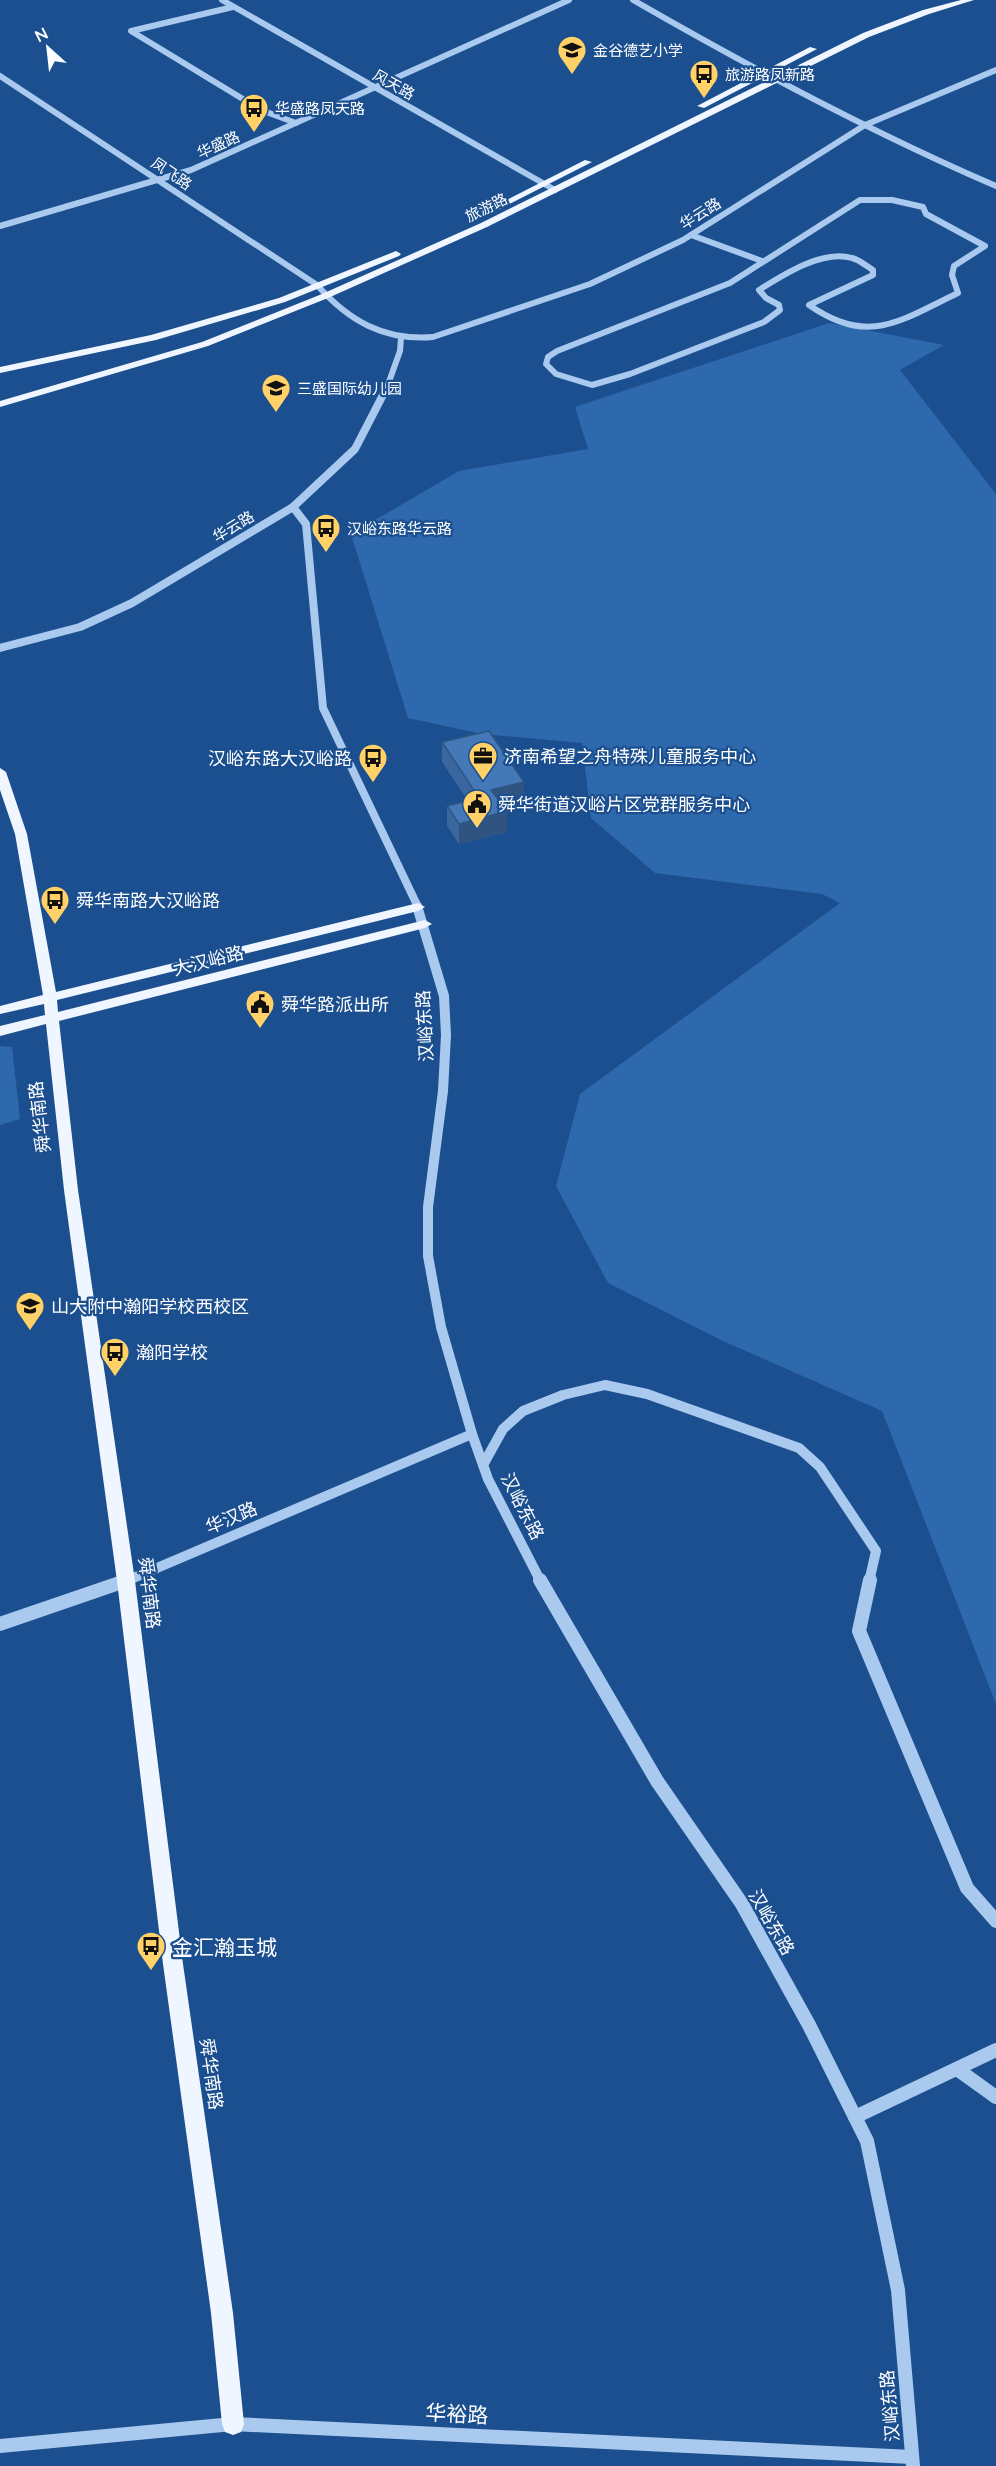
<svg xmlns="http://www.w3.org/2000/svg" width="996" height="2466" viewBox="0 0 996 2466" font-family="Lato,'Noto Sans SC',sans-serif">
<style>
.green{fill:#2e69ad}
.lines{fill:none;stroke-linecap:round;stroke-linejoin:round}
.minor-far3{stroke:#a9c9ee;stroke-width:6}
.minor-far2{stroke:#a9c9ee;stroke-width:8}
.minor-far1{stroke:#a9c9ee;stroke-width:10}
.minor{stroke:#a9c9ee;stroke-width:14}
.major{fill:#f0f6ff;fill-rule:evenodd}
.wall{fill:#3a679d}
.shaded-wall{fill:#305480}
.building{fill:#4478b7;stroke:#305480;stroke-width:1.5}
.labels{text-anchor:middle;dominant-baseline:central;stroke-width:4.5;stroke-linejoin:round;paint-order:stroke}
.far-poi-label{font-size:15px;fill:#fff;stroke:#1b4f8f;text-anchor:start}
.far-street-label{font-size:15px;fill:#fff;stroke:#1b4f8f}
.poi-label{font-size:18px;fill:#fff;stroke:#1b4f8f;text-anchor:start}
.street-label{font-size:18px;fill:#fff;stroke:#1b4f8f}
.near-poi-label{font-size:21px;fill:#fff;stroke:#1b4f8f;text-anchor:start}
.near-street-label{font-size:21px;fill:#fff;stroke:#1b4f8f}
</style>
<rect width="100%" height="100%" fill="#1b4f8f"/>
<g class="green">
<polygon points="829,323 944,345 900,370 996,494 996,1704 882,1411 723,1341 608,1283 556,1186 580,1094 840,903 822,894 655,873 591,818 582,743 482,734 408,718 351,534 459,471 588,449 575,407"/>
<polygon points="0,1046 12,1047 20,1119 0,1125"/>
</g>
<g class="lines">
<g class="minor-far3">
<polyline points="222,0 555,190"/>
<path d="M 633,0 C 751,68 871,132 996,186"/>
<polyline points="233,7 131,31 261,110 296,123"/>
<path d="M 0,76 L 317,285 C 349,321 384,341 433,337 L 590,284 L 683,240 L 865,125 L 996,70"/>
<path d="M 860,200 L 892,200 L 923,207 L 926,214 L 985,246 L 954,266 L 952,275 L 958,293 C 901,320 869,347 809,305 L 873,275 L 873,270 C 866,266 860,260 852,258 C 823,249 783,275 759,290 L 766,298 L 779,305 L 780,310 L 764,322 L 630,374 L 592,385 L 556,374 L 546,364 L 548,357 L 557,351 L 730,283 Z"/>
<polyline points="0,226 191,170 569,0"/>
<polyline points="691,235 762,261"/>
<polyline points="385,393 400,351 401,338"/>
</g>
<g class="minor-far2">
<polyline points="293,507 306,524 323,708 418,907"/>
<polyline points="0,648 80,627 132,603 293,507 355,449 385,391"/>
</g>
<g class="minor-far1">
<polyline points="417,906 444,996 446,1035 443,1091 428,1207 428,1256 441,1327 472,1434 488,1479 541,1582"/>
<polyline points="483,1465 503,1429 523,1411 563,1395 605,1385 647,1394 799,1448 820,1467 876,1551 869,1582"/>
<polyline points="124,1582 472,1434"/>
</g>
<g class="minor">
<polyline points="540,1580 657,1781 742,1904 809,2025 867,2141 898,2290 913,2466"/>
<polyline points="870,1580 859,1631 967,1888 996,1921"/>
<polyline points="0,1624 128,1580"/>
<polyline points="957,2069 996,2097"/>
<polyline points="855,2117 996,2050"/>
<polyline points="0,2446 233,2424 912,2457"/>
</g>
<g class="major">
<polygon points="961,0 974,0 929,14 869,37 487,227 328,298 208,346 0,407 0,401 202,342 322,294 481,223 863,33 923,10"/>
<polygon points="810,47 817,49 704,108 697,106"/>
<polygon points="585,160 592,162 492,213 485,211"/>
<polygon points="396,251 401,254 399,256 285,302 156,340 0,373 0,367 151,335 279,298"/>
<polygon points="0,768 6,772 27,834 56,992 418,903 425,907 418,911 57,1000 58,1012 425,920 432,924 425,928 59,1021 78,1190 135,1581 183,1964 233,2313 244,2424 241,2432 233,2435 225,2432 222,2424 211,2313 163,1964 117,1581 64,1190 46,1024 0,1036 0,1026 45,1015 44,1004 0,1014 0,1006 43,995 15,834 0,790"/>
</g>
</g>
<polygon class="wall" points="442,742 524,782 524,802 504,807 507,811 507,832 459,844 447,826 447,806 468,801 442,762"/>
<g class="shaded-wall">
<polygon points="524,782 524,802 491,810 491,790"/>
<polygon points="507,811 507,832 459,844 459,824"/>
</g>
<polygon class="building" points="489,731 524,782 491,790 507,811 459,824 447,806 479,798 442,742"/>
<defs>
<g id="school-pin" transform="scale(1.5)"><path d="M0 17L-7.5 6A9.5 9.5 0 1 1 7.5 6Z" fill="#ffd166" stroke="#1b4f8f"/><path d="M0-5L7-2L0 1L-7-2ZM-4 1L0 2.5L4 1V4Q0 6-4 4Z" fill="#111"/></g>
<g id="bus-pin" transform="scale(1.5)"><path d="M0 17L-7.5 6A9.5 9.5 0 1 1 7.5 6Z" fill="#ffd166" stroke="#1b4f8f"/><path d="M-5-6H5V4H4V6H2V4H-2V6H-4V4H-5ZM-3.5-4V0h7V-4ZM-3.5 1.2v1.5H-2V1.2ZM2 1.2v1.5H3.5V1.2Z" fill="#111"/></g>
<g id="office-pin" transform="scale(1.5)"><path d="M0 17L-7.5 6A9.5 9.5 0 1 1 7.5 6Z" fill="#ffd166" stroke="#1b4f8f"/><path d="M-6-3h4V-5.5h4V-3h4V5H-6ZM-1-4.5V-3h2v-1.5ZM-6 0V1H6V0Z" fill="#111"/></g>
<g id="civic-pin" transform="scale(1.5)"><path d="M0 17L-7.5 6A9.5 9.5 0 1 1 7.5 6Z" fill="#ffd166" stroke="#1b4f8f"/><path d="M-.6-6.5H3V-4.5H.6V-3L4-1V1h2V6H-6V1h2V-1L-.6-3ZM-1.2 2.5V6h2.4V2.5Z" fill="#111"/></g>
</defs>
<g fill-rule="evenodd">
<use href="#school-pin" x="572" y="50"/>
<use href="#bus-pin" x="704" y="74"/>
<use href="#bus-pin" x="254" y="108"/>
<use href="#school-pin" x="276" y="388"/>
<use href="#bus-pin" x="326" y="528"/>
<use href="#office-pin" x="483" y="756"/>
<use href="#bus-pin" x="373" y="758"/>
<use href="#civic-pin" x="477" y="804"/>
<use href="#bus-pin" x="55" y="900"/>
<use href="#civic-pin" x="260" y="1004"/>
<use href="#school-pin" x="30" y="1306"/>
<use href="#bus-pin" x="115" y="1352"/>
<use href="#bus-pin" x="151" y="1946"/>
</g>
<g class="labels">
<g class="far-poi-label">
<text x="593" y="50">金谷德艺小学</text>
<text x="725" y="74">旅游路凤新路</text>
<text x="275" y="108">华盛路凤天路</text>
<text x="297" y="388">三盛国际幼儿园</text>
<text x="347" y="528">汉峪东路华云路</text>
</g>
<g class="far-street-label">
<text transform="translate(394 84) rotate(29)">风天路</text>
<text transform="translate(218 144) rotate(-24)">华盛路</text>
<text transform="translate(172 173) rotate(34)">凤飞路</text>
<text transform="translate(486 207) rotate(-26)">旅游路</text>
<text transform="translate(700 213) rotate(-32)">华云路</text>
<text transform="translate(233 526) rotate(-31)">华云路</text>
</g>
<g class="poi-label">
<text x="504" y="756">济南希望之舟特殊儿童服务中心</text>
<text x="352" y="758" text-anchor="end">汉峪东路大汉峪路</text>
<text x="498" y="804">舜华街道汉峪片区党群服务中心</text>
<text x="76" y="900">舜华南路大汉峪路</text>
<text x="281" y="1004">舜华路派出所</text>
<text x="51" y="1306">山大附中瀚阳学校西校区</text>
<text x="136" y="1352">瀚阳学校</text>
</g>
<g class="street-label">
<text transform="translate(208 960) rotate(-14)">大汉峪路</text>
<text transform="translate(424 1026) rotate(-93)">汉峪东路</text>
<text transform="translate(39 1117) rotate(-97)">舜华南路</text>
<text transform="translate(523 1506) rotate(63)">汉峪东路</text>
<text transform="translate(231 1517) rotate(-23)">华汉路</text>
<text transform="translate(150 1593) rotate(83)">舜华南路</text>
<text transform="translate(772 1922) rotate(60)">汉峪东路</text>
<text transform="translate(212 2074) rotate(82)">舜华南路</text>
<text transform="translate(889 2406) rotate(-95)">汉峪东路</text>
</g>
<g class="near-poi-label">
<text x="172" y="1946">金汇瀚玉城</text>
</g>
<g class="near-street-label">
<text transform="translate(457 2413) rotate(3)">华裕路</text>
</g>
</g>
<g transform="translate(48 48) rotate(333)" stroke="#1b4f8f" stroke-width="4.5" paint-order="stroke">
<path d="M0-4.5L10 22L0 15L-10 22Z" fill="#ffffff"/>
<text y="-9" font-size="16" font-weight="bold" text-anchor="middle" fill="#ffffff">N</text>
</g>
</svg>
